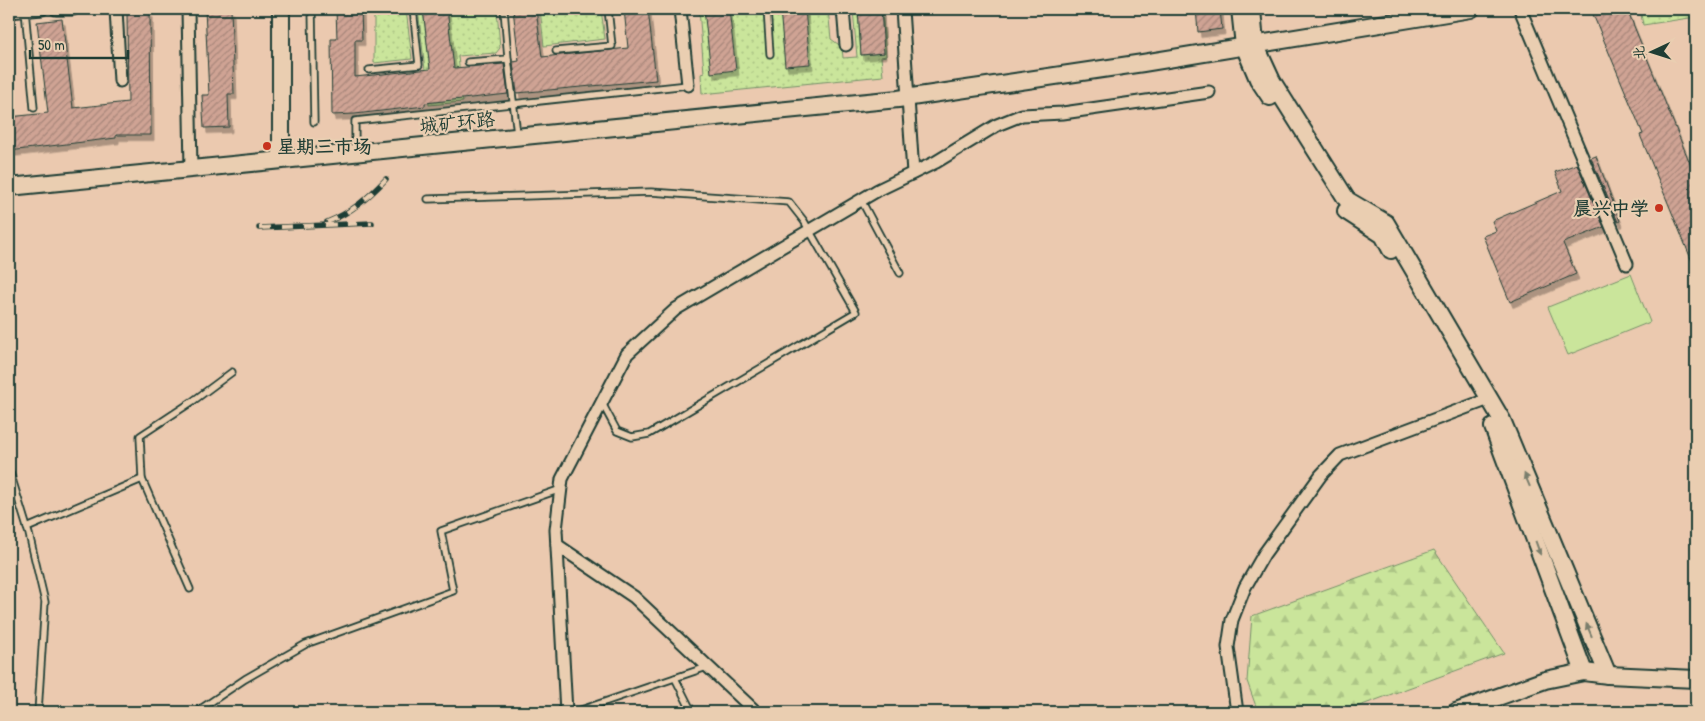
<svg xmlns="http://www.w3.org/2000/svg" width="1705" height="721" viewBox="0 0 1705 721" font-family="'Patrick Hand','LXGW WenKai TC',sans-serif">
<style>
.green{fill:url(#green-dots);stroke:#749168}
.forest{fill:url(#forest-firs);stroke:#749168}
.pitch{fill:#cae59b;stroke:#749168}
.building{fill:url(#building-hatch);stroke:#1f3d34;filter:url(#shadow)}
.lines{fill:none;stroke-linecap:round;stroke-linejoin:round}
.lane-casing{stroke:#1f3d34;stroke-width:9}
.street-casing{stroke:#1f3d34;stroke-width:15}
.secondary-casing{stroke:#1f3d34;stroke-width:20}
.lane{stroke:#eaceb1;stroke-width:5.5}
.street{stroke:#eaceb1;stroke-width:11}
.secondary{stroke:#eaceb1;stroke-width:16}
.rail-casing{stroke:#1f3d34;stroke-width:5.5}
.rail{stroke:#eaceb1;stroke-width:4;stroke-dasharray:11;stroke-linecap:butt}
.oneway{fill:#7a7e6c}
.poi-dot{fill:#c8321e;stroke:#eaceb1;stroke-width:2}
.labels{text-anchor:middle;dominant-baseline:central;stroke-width:4.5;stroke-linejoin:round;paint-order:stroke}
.street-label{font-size:19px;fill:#1f3d34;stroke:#eaceb1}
.poi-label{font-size:19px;font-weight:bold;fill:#1f3d34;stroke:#eaceb1;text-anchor:start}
</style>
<defs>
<pattern id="green-dots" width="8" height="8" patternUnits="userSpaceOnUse" patternTransform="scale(1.25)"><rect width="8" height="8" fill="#cae59b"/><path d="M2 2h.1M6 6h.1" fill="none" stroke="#adc586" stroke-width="1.8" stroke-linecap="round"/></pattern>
<pattern id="forest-firs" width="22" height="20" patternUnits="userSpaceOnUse" patternTransform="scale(1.25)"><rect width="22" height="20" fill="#cae59b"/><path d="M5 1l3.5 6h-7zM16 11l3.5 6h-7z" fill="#adc586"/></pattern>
<pattern id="building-hatch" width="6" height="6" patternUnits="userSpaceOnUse" patternTransform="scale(1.25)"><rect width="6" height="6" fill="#cfa394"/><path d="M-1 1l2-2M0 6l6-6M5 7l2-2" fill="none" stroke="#a7867a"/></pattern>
<filter id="shadow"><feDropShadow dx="3" dy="5.5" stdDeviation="0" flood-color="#0004"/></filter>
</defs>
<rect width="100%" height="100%" fill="#ebc9af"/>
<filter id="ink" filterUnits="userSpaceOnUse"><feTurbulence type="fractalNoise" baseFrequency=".02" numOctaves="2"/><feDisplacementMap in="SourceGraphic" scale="10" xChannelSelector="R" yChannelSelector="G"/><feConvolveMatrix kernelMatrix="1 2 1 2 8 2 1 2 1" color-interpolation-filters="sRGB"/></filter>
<g filter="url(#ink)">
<g class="green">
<polygon points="374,9 406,9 412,59 374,63"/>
<polygon points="418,9 423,9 434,102 457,99 447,9 497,9 500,48 496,53 458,56 463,102 429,105"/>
<polygon points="540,9 601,9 605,39 544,46"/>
<polygon points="699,9 828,9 831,39 842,47 843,58 857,57 853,9 858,9 861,55 884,53 882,9 886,56 881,57 883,76 702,94 701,74 704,73"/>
<polygon points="1640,9 1696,9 1696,17 1643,25"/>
</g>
<polygon class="forest" points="1434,550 1504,653 1343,712 1258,712 1247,681 1252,616"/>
<polygon class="pitch" points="1631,274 1650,322 1568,355 1548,307"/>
<g class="building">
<polygon points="205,9 231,9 234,94 228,94 229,127 204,128 202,95 209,95"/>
<polygon points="336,9 361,9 362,40 355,40 355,77 430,69 423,9 447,9 454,68 504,64 508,94 425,103 425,106 355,114 332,115 331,39 337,39"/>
<polygon points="513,9 536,9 542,57 628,48 624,9 648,9 656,80 517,93 513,62 519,61"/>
<polygon points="704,9 729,9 736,70 711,73"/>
<polygon points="780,9 805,9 810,64 785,66"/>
<polygon points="858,9 881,9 884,53 861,55"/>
<polygon points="1196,9 1220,9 1222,29 1198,32"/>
<polygon points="1601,9 1627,9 1696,178 1696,271 1640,135 1643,134 1592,12"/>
<polygon points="127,12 150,12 151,135 116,135 116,138 9,151 9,117 48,113 37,22 62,19 73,108 128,102"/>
<polygon points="1596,156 1620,221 1618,222 1591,158"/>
<polygon points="1577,164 1604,227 1563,243 1576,274 1510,302 1483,236 1496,231 1492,221 1562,191 1555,172"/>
</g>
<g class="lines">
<g class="lane-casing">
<g id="lane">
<polyline points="312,9 314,122"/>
<polyline points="767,9 770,54"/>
<polyline points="25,10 34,108"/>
<polyline points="556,51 612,46 608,9"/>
<polyline points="508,59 517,134"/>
<polyline points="468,62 508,59 504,9"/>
<polyline points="369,70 419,65 413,9"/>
<polyline points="355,151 355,121 688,85"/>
<polyline points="428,199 651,192 789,202 804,221 856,312 649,434 632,437 617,431 602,403"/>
<polyline points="861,200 900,273"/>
<polyline points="9,360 9,375"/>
<polyline points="9,469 29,534 45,602 38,712"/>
<polyline points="142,479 140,436 193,401 232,372"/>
<polyline points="27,528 142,479 190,589"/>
<polyline points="675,678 692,712"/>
<polyline points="196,712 245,679 306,644 453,591 441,531 561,489"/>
<polyline points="575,712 707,667"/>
</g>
</g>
<g class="street-casing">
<g id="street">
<polyline points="56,9 73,9"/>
<polyline points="116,9 120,81"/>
<polyline points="188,9 191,169"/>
<polyline points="680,9 688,85"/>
<polyline points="843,9 846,45"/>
<polyline points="902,9 913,173"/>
<polyline points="1520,9 1627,264"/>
<polyline points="9,12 42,9"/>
<polyline points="557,545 634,597 756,712"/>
<polyline points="566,712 556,530 562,479 627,354 676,309 878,190 936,162 997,125 1022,115 1063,113 1209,92"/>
<polyline points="1237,712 1228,647 1232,620 1245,587 1264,554 1321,475 1340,455 1489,399"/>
</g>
</g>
<g class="secondary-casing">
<g id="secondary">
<polyline points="1240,9 1244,46 1258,79 1270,97"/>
<polyline points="1252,9 1255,44 1272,81 1347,200 1386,223 1502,420 1608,675"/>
<polyline points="281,160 281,9"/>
<polyline points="9,187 898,99 1143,63 1471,9"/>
<polyline points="1346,211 1383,235 1391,250"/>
<polyline points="1493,427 1584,672"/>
<polyline points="1456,712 1545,680 1584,672 1608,675 1696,679"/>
</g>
</g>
<use href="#lane" class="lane"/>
<use href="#street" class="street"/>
<use href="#secondary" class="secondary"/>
<g class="rail-casing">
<g id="rail">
<path d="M 327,222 C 351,213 368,198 386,179"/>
<polyline points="259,228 372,223"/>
</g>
</g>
<use href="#rail" class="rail"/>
</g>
<defs><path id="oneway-solid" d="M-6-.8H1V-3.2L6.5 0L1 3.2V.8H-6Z" transform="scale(1.25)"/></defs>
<g class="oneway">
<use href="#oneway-solid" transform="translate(1527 480) rotate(-113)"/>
<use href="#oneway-solid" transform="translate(1538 548) rotate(70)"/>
<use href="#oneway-solid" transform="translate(1589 630) rotate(-113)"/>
</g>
</g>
<g class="poi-dot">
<circle cx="267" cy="146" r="5"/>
<circle cx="1659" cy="208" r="5"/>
</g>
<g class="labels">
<g class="street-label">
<text transform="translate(457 122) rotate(-6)">城矿环路</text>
</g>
<g class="poi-label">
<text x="277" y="146">星期三市场</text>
<text x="1649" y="208" text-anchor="end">晨兴中学</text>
</g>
</g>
<rect width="1705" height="721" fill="none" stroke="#eaceb1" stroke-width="30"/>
<rect x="15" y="15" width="1675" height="691" fill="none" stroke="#1f3d34" stroke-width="2" filter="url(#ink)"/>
<g transform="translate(1652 52) rotate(266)" stroke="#eaceb1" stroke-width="4" paint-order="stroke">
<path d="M0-4L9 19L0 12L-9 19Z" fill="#1f3d34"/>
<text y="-8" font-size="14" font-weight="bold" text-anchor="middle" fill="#1f3d34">北</text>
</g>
<path d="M30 50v8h98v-8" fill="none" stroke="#1f3d34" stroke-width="2.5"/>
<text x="38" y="50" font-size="15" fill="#1f3d34" stroke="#eaceb1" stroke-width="4" paint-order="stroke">50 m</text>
</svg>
